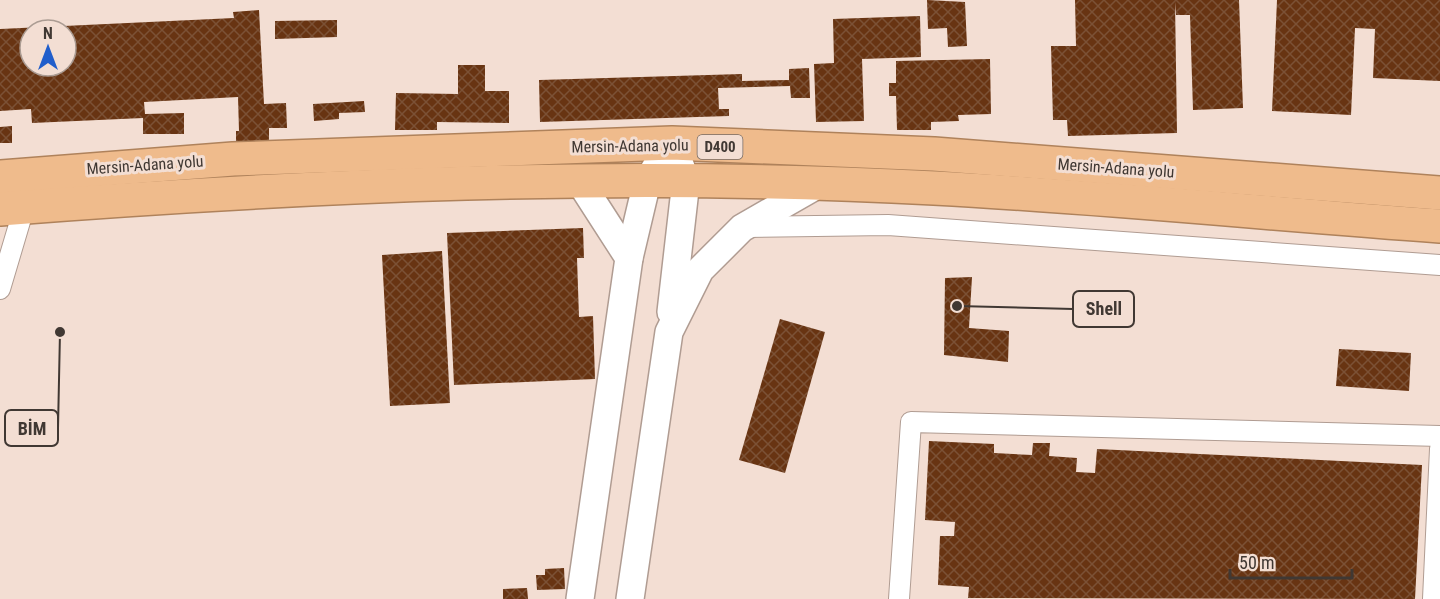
<svg xmlns="http://www.w3.org/2000/svg" width="1440" height="599" viewBox="0 0 1440 599" font-family="'Roboto Condensed',sans-serif">
<style>
.building{fill:url(#building-cross-hatch);fill-rule:evenodd}
.lines{fill:none;stroke-linecap:round;stroke-linejoin:round}
.minor-casing{stroke:#b09c92;stroke-width:22}
.secondary-casing{stroke:#b09c92;stroke-width:30}
.trunk-casing{stroke:#af825b;stroke-width:36}
.minor{stroke:#fff;stroke-width:20}
.secondary{stroke:#fff;stroke-width:27}
.trunk{stroke:#efbb8c;stroke-width:33}
.labels{text-anchor:middle;dominant-baseline:central;stroke-width:6;stroke-linejoin:round;paint-order:stroke}
.shield{fill:#f3ded3;stroke:#766a63;stroke-width:1.5}
.shield-label{font-size:15px;font-weight:bold;fill:#403833}
.street-label{font-size:16px;fill:#403833;stroke:#f3ded3}
.leader{fill:none;stroke:#403833;stroke-width:2}
.callout-dot{fill:#403833;stroke:#f3ded3;stroke-width:2}
.callout{fill:#f3ded3;stroke:#403833;stroke-width:2}
.callout-label{font-size:18px;text-anchor:middle;font-weight:bold;fill:#403833}
</style>
<defs>
<pattern id="building-cross-hatch" width="8" height="8" patternUnits="userSpaceOnUse" patternTransform="scale(1.5)"><rect width="8" height="8" fill="#683412"/><path d="M0 0l8 8M0 8l8-8" fill="none" stroke="#7b5135"/></pattern>
</defs>
<rect width="100%" height="100%" fill="#f3ded3"/>
<g class="building">
<polygon points="927,0 965,2 967,46 948,47 947,28 928,29"/>
<polygon points="1075,0 1239,0 1243,108 1193,110 1190,15 1176,15 1175,2 1177,133 1068,136 1067,120 1053,120 1051,46 1076,46"/>
<polygon points="1277,0 1440,0 1440,81 1373,78 1375,29 1355,28 1351,115 1272,111"/>
<path d="M 259,10 L 264,104 L 286,103 L 287,128 L 269,128 L 269,140 L 236,142 L 236,131 L 239,131 L 238,97 L 144,102 L 145,114 L 184,113 L 184,134 L 143,134 L 143,118 L 32,123 L 31,109 L 0,111 L 0,29 L 234,18 L 233,12 ZM 30,30 L 66,30 L 66,66 L 30,66 Z"/>
<polygon points="920,16 921,57 862,59 864,121 816,122 814,64 834,63 833,19"/>
<polygon points="337,20 337,37 275,39 275,21"/>
<polygon points="990,59 991,114 958,115 959,121 931,122 931,130 897,130 896,96 889,96 889,83 896,83 896,61"/>
<polygon points="458,65 485,65 485,91 509,91 509,123 437,122 437,130 395,130 396,93 458,94"/>
<polygon points="809,68 810,98 791,98 790,86 718,88 719,109 729,109 729,116 540,122 539,80 742,74 742,81 789,80 789,69"/>
<polygon points="364,101 365,112 339,113 339,119 314,121 313,104"/>
<polygon points="12,126 12,143 0,143 0,127"/>
<polygon points="583,228 584,258 577,258 579,317 593,316 595,379 454,385 447,233"/>
<polygon points="442,251 450,403 390,406 382,255"/>
<polygon points="972,277 969,328 1009,331 1008,362 944,355 945,278"/>
<polygon points="780,319 825,332 785,473 739,460"/>
<polygon points="1339,349 1411,353 1409,391 1336,386"/>
<polygon points="929,441 994,444 994,453 1032,455 1033,443 1050,443 1049,456 1077,458 1076,472 1095,473 1097,449 1422,465 1415,599 968,598 969,587 938,585 940,536 954,536 955,522 925,520"/>
<polygon points="564,568 565,589 537,590 536,575 545,575 545,569"/>
<polygon points="527,588 528,599 503,599 503,589"/>
</g>
<g class="lines">
<g class="minor-casing">
<g id="minor">
<polyline points="745,227 888,225 1440,265"/>
<polyline points="0,289 24,208"/>
<polyline points="899,599 911,422 1440,436"/>
<polyline points="1433,599 1440,449"/>
</g>
</g>
<g class="secondary-casing">
<g id="secondary">
<polyline points="580,182 629,258 580,599"/>
<polyline points="629,258 647,182 657,165"/>
<polyline points="671,312 686,181 672,143"/>
<polyline points="630,599 669,332 700,270 742,228 817,185"/>
</g>
</g>
<g class="trunk-casing">
<g id="trunk">
<polyline points="0,177 233,159 672,143 934,154 1440,193"/>
<path d="M 0,209 C 310,185 623,171 934,188 C 1103,197 1271,214 1440,226"/>
</g>
</g>
<use href="#minor" class="minor"/>
<use href="#secondary" class="secondary"/>
<use href="#trunk" class="trunk"/>
</g>
<g class="labels">
<rect class="shield" x="697.5" y="135" width="45" height="24" rx="4.5"/>
<g class="shield-label">
<text x="720" y="147">D400</text>
</g>
<g class="street-label">
<text transform="translate(630 146) rotate(-1)">Mersin-Adana yolu</text>
<text transform="translate(145 165) rotate(-4)">Mersin-Adana yolu</text>
<text transform="translate(1116 168) rotate(4)">Mersin-Adana yolu</text>
</g>
</g>
<path class="leader" d="M957 306L1073 309M60 332L58 428"/>
<g class="callout-dot">
<circle cx="957" cy="306" r="6"/>
<circle cx="60" cy="332" r="6"/>
</g>
<g class="callout">
<rect x="1073" y="291" width="61" height="36" rx="6"/>
<rect x="5" y="410" width="53" height="36" rx="6"/>
</g>
<g class="callout-label">
<text x="1104" y="315">Shell</text>
<text x="32" y="435">BİM</text>
</g>
<g transform="translate(48 48)"><circle r="28" fill="#f3ded3" stroke="#ab9c93" stroke-width="1.5"/>
<path d="M0-4.5L10 22L0 15L-10 22Z" fill="#215ecb"/>
<text y="-9" font-size="16" font-weight="bold" text-anchor="middle" fill="#403833">N</text>
</g>
<path d="M1230 569v9h122v-9" fill="none" stroke="#403833" stroke-width="3"/>
<text x="1239" y="569" font-size="18" fill="#403833" stroke="#f3ded3" stroke-width="4.5" paint-order="stroke">50 m</text>
</svg>
